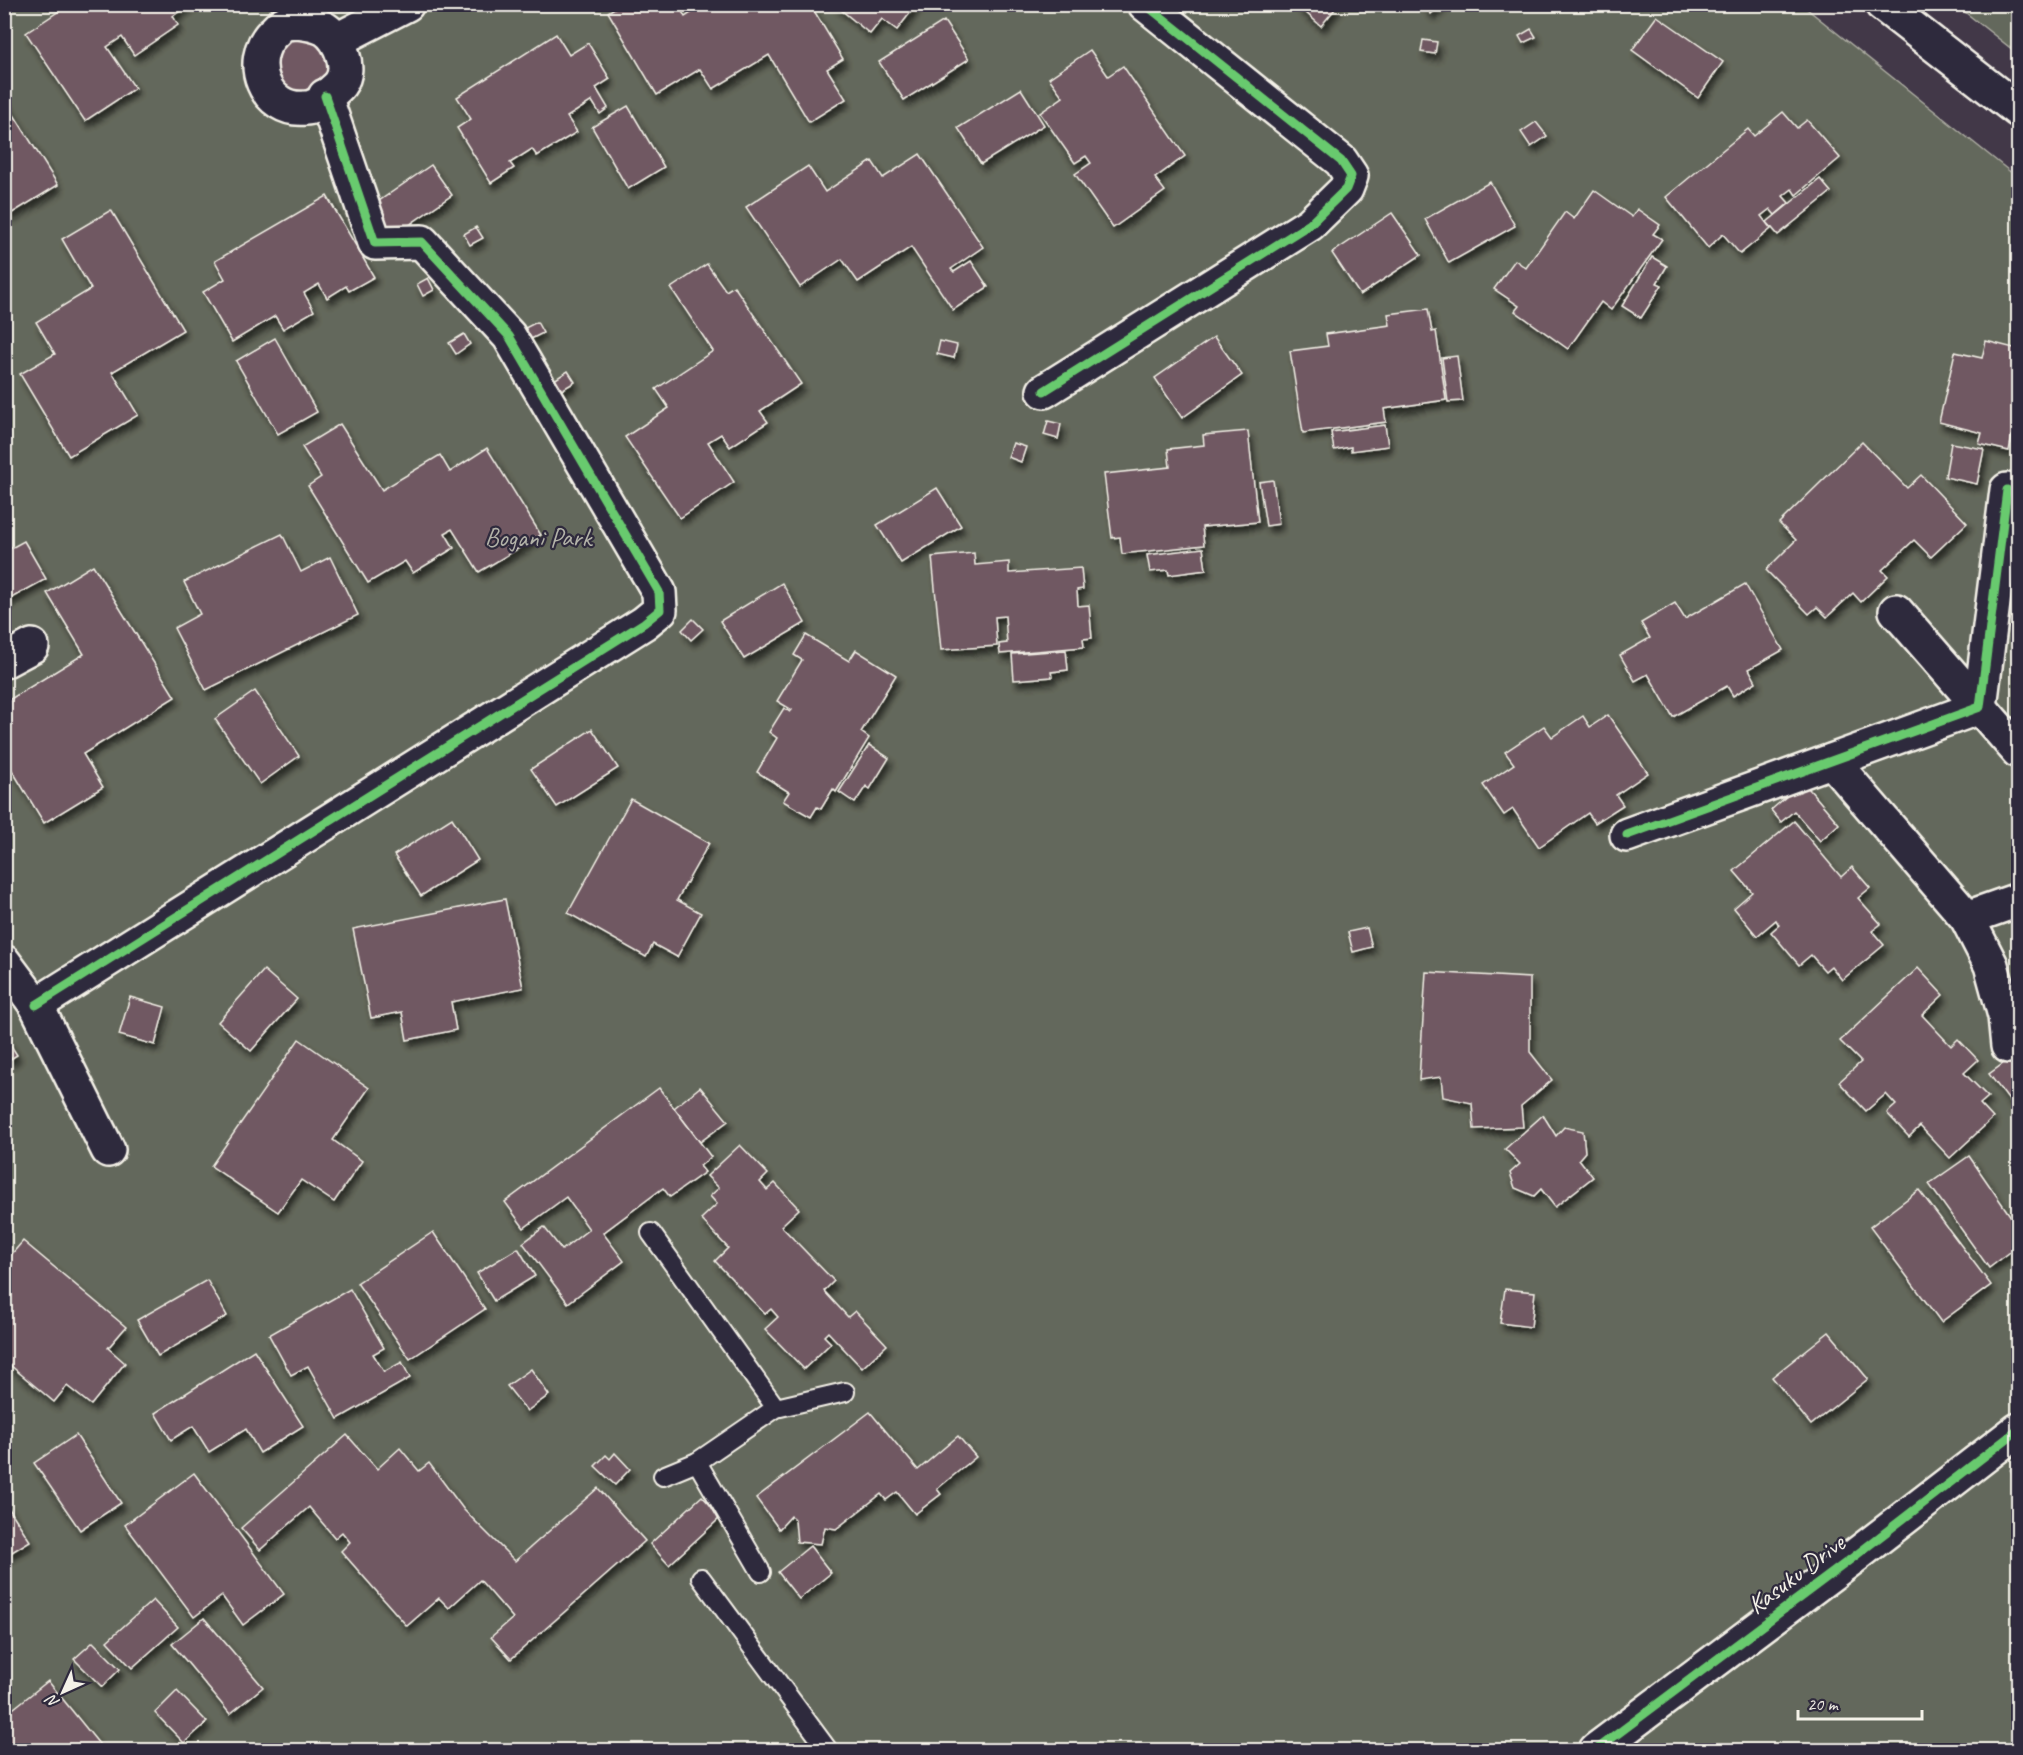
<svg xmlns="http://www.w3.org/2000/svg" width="2023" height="1755" viewBox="0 0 2023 1755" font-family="Caveat,sans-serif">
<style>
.green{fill:#64685b;stroke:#acaca2;stroke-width:1.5}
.building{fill:#705962;stroke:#f4f1e8;stroke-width:1.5;filter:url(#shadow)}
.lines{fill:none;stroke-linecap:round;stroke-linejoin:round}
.lane-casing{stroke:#f4f1e8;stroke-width:22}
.street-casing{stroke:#f4f1e8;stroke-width:38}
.lane{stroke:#2f2a3d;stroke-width:18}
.street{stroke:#2f2a3d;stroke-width:33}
.cycleway-casing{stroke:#2f2a3d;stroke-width:13}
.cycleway{stroke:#67ca6e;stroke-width:9}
.labels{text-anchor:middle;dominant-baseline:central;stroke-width:4.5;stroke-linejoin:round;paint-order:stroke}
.park-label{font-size:26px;fill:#b3b3a9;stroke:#2f2a3d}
.street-label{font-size:26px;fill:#f4f1e8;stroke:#2f2a3d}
</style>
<defs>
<filter id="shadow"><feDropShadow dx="3.5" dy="6" stdDeviation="3" flood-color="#0009"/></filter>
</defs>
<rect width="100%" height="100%" fill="#423848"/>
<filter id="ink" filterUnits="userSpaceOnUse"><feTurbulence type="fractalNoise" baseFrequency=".0167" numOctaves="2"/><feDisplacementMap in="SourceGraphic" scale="12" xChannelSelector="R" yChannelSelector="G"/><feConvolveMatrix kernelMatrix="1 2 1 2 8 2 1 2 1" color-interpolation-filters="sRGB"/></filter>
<g filter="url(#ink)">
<g class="green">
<polygon points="5,5 1802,5 2018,178 2018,1464 2010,1470 2018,1482 2018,1750 5,1750"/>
<polygon points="1956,5 2018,5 2018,54"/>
</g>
<g class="building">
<polygon points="59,4 190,4 173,16 178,25 134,55 122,37 107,47 135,88 85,121 26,33 62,9"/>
<polygon points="621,4 678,4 685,17 705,4 810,4 843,59 827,69 846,99 809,122 769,55 713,89 700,69 657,95 608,12"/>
<polygon points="834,4 917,4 897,30 882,19 870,34"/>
<polygon points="1296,4 1339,4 1321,26"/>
<polygon points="1423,4 1442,4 1431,14"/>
<polygon points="1657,16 1723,62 1698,98 1632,50"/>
<polygon points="944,21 969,59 904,100 879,62"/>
<polygon points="1531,29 1536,37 1523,43 1519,36"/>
<polygon points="300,34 313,36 330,56 330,70 315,91 301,94 288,91 271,71 276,46"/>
<polygon points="556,34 569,55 588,43 610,79 596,88 608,108 600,114 592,101 567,117 577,132 537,156 532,149 510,163 514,168 491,183 457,128 471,119 457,97"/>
<polygon points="1423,40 1437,42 1435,54 1421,52"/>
<polygon points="1090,50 1108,76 1123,66 1185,156 1155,178 1165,191 1113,228 1075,174 1091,163 1086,156 1075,163 1040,113 1063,97 1049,78"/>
<polygon points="1021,89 1044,125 981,164 958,128"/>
<polygon points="4,99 58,185 9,215 4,208"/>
<polygon points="628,106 664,167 628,189 592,127"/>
<polygon points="1783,112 1797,128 1807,120 1840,158 1796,195 1792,189 1783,196 1789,203 1775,215 1770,209 1761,216 1771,229 1740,254 1723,234 1708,248 1666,197 1748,129 1754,136"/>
<polygon points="1536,122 1547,136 1531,147 1521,132"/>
<polygon points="920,154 983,247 951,269 954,272 971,261 988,287 953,310 911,247 858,282 842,259 800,287 746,207 808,166 825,192 872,161 883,178"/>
<polygon points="431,165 452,195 390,238 369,208"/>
<polygon points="1820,179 1831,192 1778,235 1767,222"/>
<polygon points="1490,182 1515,226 1449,263 1425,219"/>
<polygon points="1594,190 1632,217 1637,209 1660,225 1653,234 1662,239 1611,310 1601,302 1568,349 1515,311 1519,306 1494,289 1515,260 1526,268 1565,212 1574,219"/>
<polygon points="327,196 374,277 349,291 346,286 327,298 319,284 304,293 314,311 283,329 275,316 232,342 203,292 225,279 215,261"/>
<polygon points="111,210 183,330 112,372 138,415 69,456 20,374 55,354 36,322 91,289 62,239"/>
<polygon points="1392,213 1421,255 1360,295 1332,253"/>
<polygon points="476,227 483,238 470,245 464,234"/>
<polygon points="1652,257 1667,266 1657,283 1662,285 1641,318 1622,306"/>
<polygon points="707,264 726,291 734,286 801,384 760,411 768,422 730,447 721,434 708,442 734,482 680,518 625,437 669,408 656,389 713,351 671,288"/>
<polygon points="428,278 434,290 423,296 417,284"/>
<polygon points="1428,309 1432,332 1436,331 1446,400 1384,409 1386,422 1303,433 1290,351 1328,346 1326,334 1390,325 1388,314"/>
<polygon points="537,322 543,333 529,340 523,329"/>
<polygon points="464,334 470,344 456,354 449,343"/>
<polygon points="1214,337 1242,375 1182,418 1155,378"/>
<polygon points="275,338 317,412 278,434 236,361"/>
<polygon points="940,341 957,345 954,358 937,354"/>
<polygon points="1986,341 2018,349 2018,437 2012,436 2009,451 1979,444 1982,433 1939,422 1955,352 1982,358"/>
<polygon points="1457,356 1463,401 1448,402 1442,358"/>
<polygon points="568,371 575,382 560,391 554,380"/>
<polygon points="1048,421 1061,424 1058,439 1044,435"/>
<polygon points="340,424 382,490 440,455 450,472 487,448 541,535 479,572 452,529 445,533 454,548 413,573 405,561 368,583 308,486 321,477 302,447"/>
<polygon points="1385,425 1388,446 1351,451 1351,447 1334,450 1331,432"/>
<polygon points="1248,431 1258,522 1202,527 1204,545 1122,554 1120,537 1112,538 1104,474 1170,467 1168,449 1204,445 1203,435"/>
<polygon points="1862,442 1907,488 1921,475 1967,523 1931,557 1914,540 1882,570 1888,576 1861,602 1853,593 1827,617 1817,607 1809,614 1766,570 1796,540 1779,523"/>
<polygon points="1013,443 1026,447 1021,462 1008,457"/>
<polygon points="1951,443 1984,449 1977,484 1945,477"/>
<polygon points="1273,480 1279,524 1266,526 1259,482"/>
<polygon points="937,488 961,526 901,563 877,525"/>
<polygon points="282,534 301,572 330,557 358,615 206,690 174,628 200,614 184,582"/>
<polygon points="24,541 46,579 4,602 4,552"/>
<polygon points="1203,548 1206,570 1169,575 1168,570 1150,572 1147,555"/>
<polygon points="974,553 975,565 1009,562 1009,573 1081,568 1083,589 1077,590 1078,606 1089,605 1092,638 1083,639 1084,647 1000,654 999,644 1007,643 1005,616 995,617 997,646 941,650 932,557"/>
<polygon points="93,565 175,697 83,754 103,787 44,823 4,757 4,703 84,654 47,593"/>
<polygon points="782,583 805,623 744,659 720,621"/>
<polygon points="1745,584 1783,650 1749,669 1756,682 1733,696 1727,686 1673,717 1648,674 1635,681 1620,655 1650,638 1641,623 1675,603 1685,619"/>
<polygon points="2018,591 2018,613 2008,601"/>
<polygon points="693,619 703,629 691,640 682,630"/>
<polygon points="806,635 849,661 856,650 896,675 861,732 869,738 836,792 833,789 821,809 817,807 811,817 783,801 789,792 757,772 777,738 769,732 784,708 790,712 792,710 777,701 802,660 794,655"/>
<polygon points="1066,650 1068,670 1051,672 1052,677 1014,680 1012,654"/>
<polygon points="255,691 299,756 260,784 215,719"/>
<polygon points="1608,715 1648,773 1616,795 1623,805 1595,823 1588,813 1539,847 1513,809 1504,815 1483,785 1514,764 1505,752 1544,726 1552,737 1583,716 1590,727"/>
<polygon points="592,729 618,768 557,807 531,769"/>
<polygon points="869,745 889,758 870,789 866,786 855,803 839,792"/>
<polygon points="1803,782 1839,824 1820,841 1794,811 1781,822 1771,810"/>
<polygon points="631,799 709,843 677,900 701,913 677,957 653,944 646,957 568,913"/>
<polygon points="452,818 478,860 421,896 394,855"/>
<polygon points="1794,821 1841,877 1852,867 1870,888 1858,898 1881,924 1872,931 1884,945 1842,980 1831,966 1825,971 1811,955 1799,965 1771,932 1779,925 1776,920 1757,936 1734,908 1752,892 1734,871"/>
<polygon points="505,899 523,988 451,1002 456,1030 407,1040 402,1012 371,1018 353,929"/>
<polygon points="1367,928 1372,947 1353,952 1348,932"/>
<polygon points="1918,968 1943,995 1922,1015 1951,1046 1958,1039 1978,1060 1964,1073 1988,1097 1980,1104 1993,1118 1950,1158 1920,1126 1909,1137 1887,1113 1896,1105 1886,1094 1866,1111 1839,1082 1861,1062 1840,1041"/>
<polygon points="264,970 297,999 251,1051 218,1022"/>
<polygon points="1426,972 1530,978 1530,1052 1552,1080 1521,1106 1523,1127 1474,1129 1472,1103 1443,1097 1441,1077 1419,1080"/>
<polygon points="130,997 165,1007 155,1045 119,1035"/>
<polygon points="4,1035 17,1055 4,1063"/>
<polygon points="299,1039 369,1088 333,1140 362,1161 334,1202 301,1180 278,1212 211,1166"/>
<polygon points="2018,1053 2018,1098 2011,1103 1989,1074"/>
<polygon points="700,1087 728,1121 700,1142 674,1108"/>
<polygon points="659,1088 711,1157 700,1166 705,1172 670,1197 663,1188 603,1233 624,1261 568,1303 523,1243 544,1227 562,1250 589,1229 566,1197 524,1228 505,1202"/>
<polygon points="1543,1115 1556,1136 1564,1127 1583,1131 1585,1152 1579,1159 1593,1177 1555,1207 1541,1189 1534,1196 1515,1188 1510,1173 1520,1164 1505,1149"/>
<polygon points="740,1145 768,1174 760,1182 767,1190 775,1183 799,1209 781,1226 834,1281 824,1291 848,1317 855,1311 887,1345 862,1368 828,1332 824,1336 831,1343 804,1369 765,1329 778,1317 771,1309 765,1314 715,1261 728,1248 701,1219 717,1204 710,1196 719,1188 707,1176"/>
<polygon points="1969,1156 2018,1227 2018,1246 1989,1268 1929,1184"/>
<polygon points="1919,1190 1991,1285 1941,1322 1870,1227"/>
<polygon points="433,1232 485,1309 410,1359 357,1283"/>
<polygon points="23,1241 126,1327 108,1348 125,1363 91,1405 67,1386 54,1402 4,1360 4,1263"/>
<polygon points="518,1248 535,1276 494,1301 477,1273"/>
<polygon points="207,1280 227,1316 158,1356 137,1320"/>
<polygon points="350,1289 384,1348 373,1354 384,1372 402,1362 410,1378 338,1419 308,1366 291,1375 269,1335"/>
<polygon points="1505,1289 1535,1292 1531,1327 1500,1323"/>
<polygon points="1829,1332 1868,1379 1811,1425 1772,1377"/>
<polygon points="254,1350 303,1426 260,1453 246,1429 209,1452 193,1426 171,1440 155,1413"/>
<polygon points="531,1369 549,1395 527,1411 507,1386"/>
<polygon points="870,1412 918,1470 958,1436 976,1457 937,1489 941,1494 915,1514 897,1492 886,1500 881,1494 836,1529 825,1527 821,1544 797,1542 795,1520 791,1516 779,1529 756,1498"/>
<polygon points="76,1435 121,1503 80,1530 34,1463"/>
<polygon points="347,1435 377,1469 400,1448 419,1471 429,1463 464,1510 515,1561 598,1488 645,1541 511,1659 491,1637 513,1618 480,1580 449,1608 439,1598 407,1626 341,1551 350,1542 342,1532 335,1538 309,1507 260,1550 241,1528"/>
<polygon points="615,1453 630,1469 615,1485 595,1466 606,1455 610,1459"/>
<polygon points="194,1473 284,1594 243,1625 222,1596 194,1617 125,1525"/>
<polygon points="702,1496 721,1517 669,1565 650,1544"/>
<polygon points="4,1501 30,1541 4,1557"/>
<polygon points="810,1546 831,1573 799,1599 778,1572"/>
<polygon points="153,1600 178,1627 132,1668 107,1641"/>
<polygon points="204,1618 263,1687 230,1714 172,1644"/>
<polygon points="93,1642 120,1669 102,1687 74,1659"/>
<polygon points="48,1681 104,1750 4,1750 4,1716"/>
<polygon points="177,1691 207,1722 184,1743 155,1713"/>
</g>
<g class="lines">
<g class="lane-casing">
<g id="lane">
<polyline points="651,1233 776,1408"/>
<polyline points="697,1462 761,1572"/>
<polyline points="663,1476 697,1462 776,1408 845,1392"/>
<polyline points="701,1578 828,1750"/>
</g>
</g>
<g class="street-casing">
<g id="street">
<polyline points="1882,4 2018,110"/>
<path d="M 297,22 C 307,23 316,24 325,29 C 340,39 352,68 340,84 C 334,92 325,95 320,104 C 316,105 311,108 306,108 C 265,113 245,61 273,33 C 276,31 280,25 283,24 C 287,22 294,23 297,22 Z"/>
<polyline points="337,40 407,4"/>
<polyline points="1044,391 1310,224 1346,189 1351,176 1341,161 1145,4"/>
<polyline points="1896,611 2018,751"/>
<polyline points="4,661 32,646"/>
<polyline points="1832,761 1967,918 2018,900"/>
<polyline points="1627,835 1980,707 2007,490"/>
<polyline points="1967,918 1991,965 2005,1016 2008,1046"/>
<polyline points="4,962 36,1005 108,1150"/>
<polyline points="36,1005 644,623 660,610 659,592 509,336 422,242 375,243 325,96"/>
<polyline points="1596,1750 1855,1556 2018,1430"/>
</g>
</g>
<use href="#lane" class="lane"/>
<use href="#street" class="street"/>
<g class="cycleway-casing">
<g id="cycleway">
<polyline points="1044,391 1310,224 1346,189 1351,176 1341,161 1145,4"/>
<polyline points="1627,835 1980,707 2007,490"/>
<polyline points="36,1005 644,623 660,610 659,592 509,336 422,242 375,243 325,96"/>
<polyline points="1596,1750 1855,1556 2018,1430"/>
</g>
</g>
<use href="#cycleway" class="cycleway"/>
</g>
</g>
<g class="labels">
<g class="park-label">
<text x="538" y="537">Bogani Park</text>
</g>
<g class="street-label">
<text transform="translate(1796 1574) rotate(-37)">Kasuku Drive</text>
</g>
</g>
<rect width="2023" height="1755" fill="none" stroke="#2f2a3d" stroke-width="24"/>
<rect x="12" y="12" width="1999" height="1731" fill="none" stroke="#f4f1e8" stroke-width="2" filter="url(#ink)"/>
<g transform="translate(63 1692) rotate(225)" stroke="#2f2a3d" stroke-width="4.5" paint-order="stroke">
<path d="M0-4.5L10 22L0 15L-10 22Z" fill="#f4f1e8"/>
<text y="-9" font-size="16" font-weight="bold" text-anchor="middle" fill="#f4f1e8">N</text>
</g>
<path d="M1798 1710v9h124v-9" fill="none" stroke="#f4f1e8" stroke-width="3"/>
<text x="1807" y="1710" font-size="18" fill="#f4f1e8" stroke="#2f2a3d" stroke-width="4.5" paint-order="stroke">20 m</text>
</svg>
